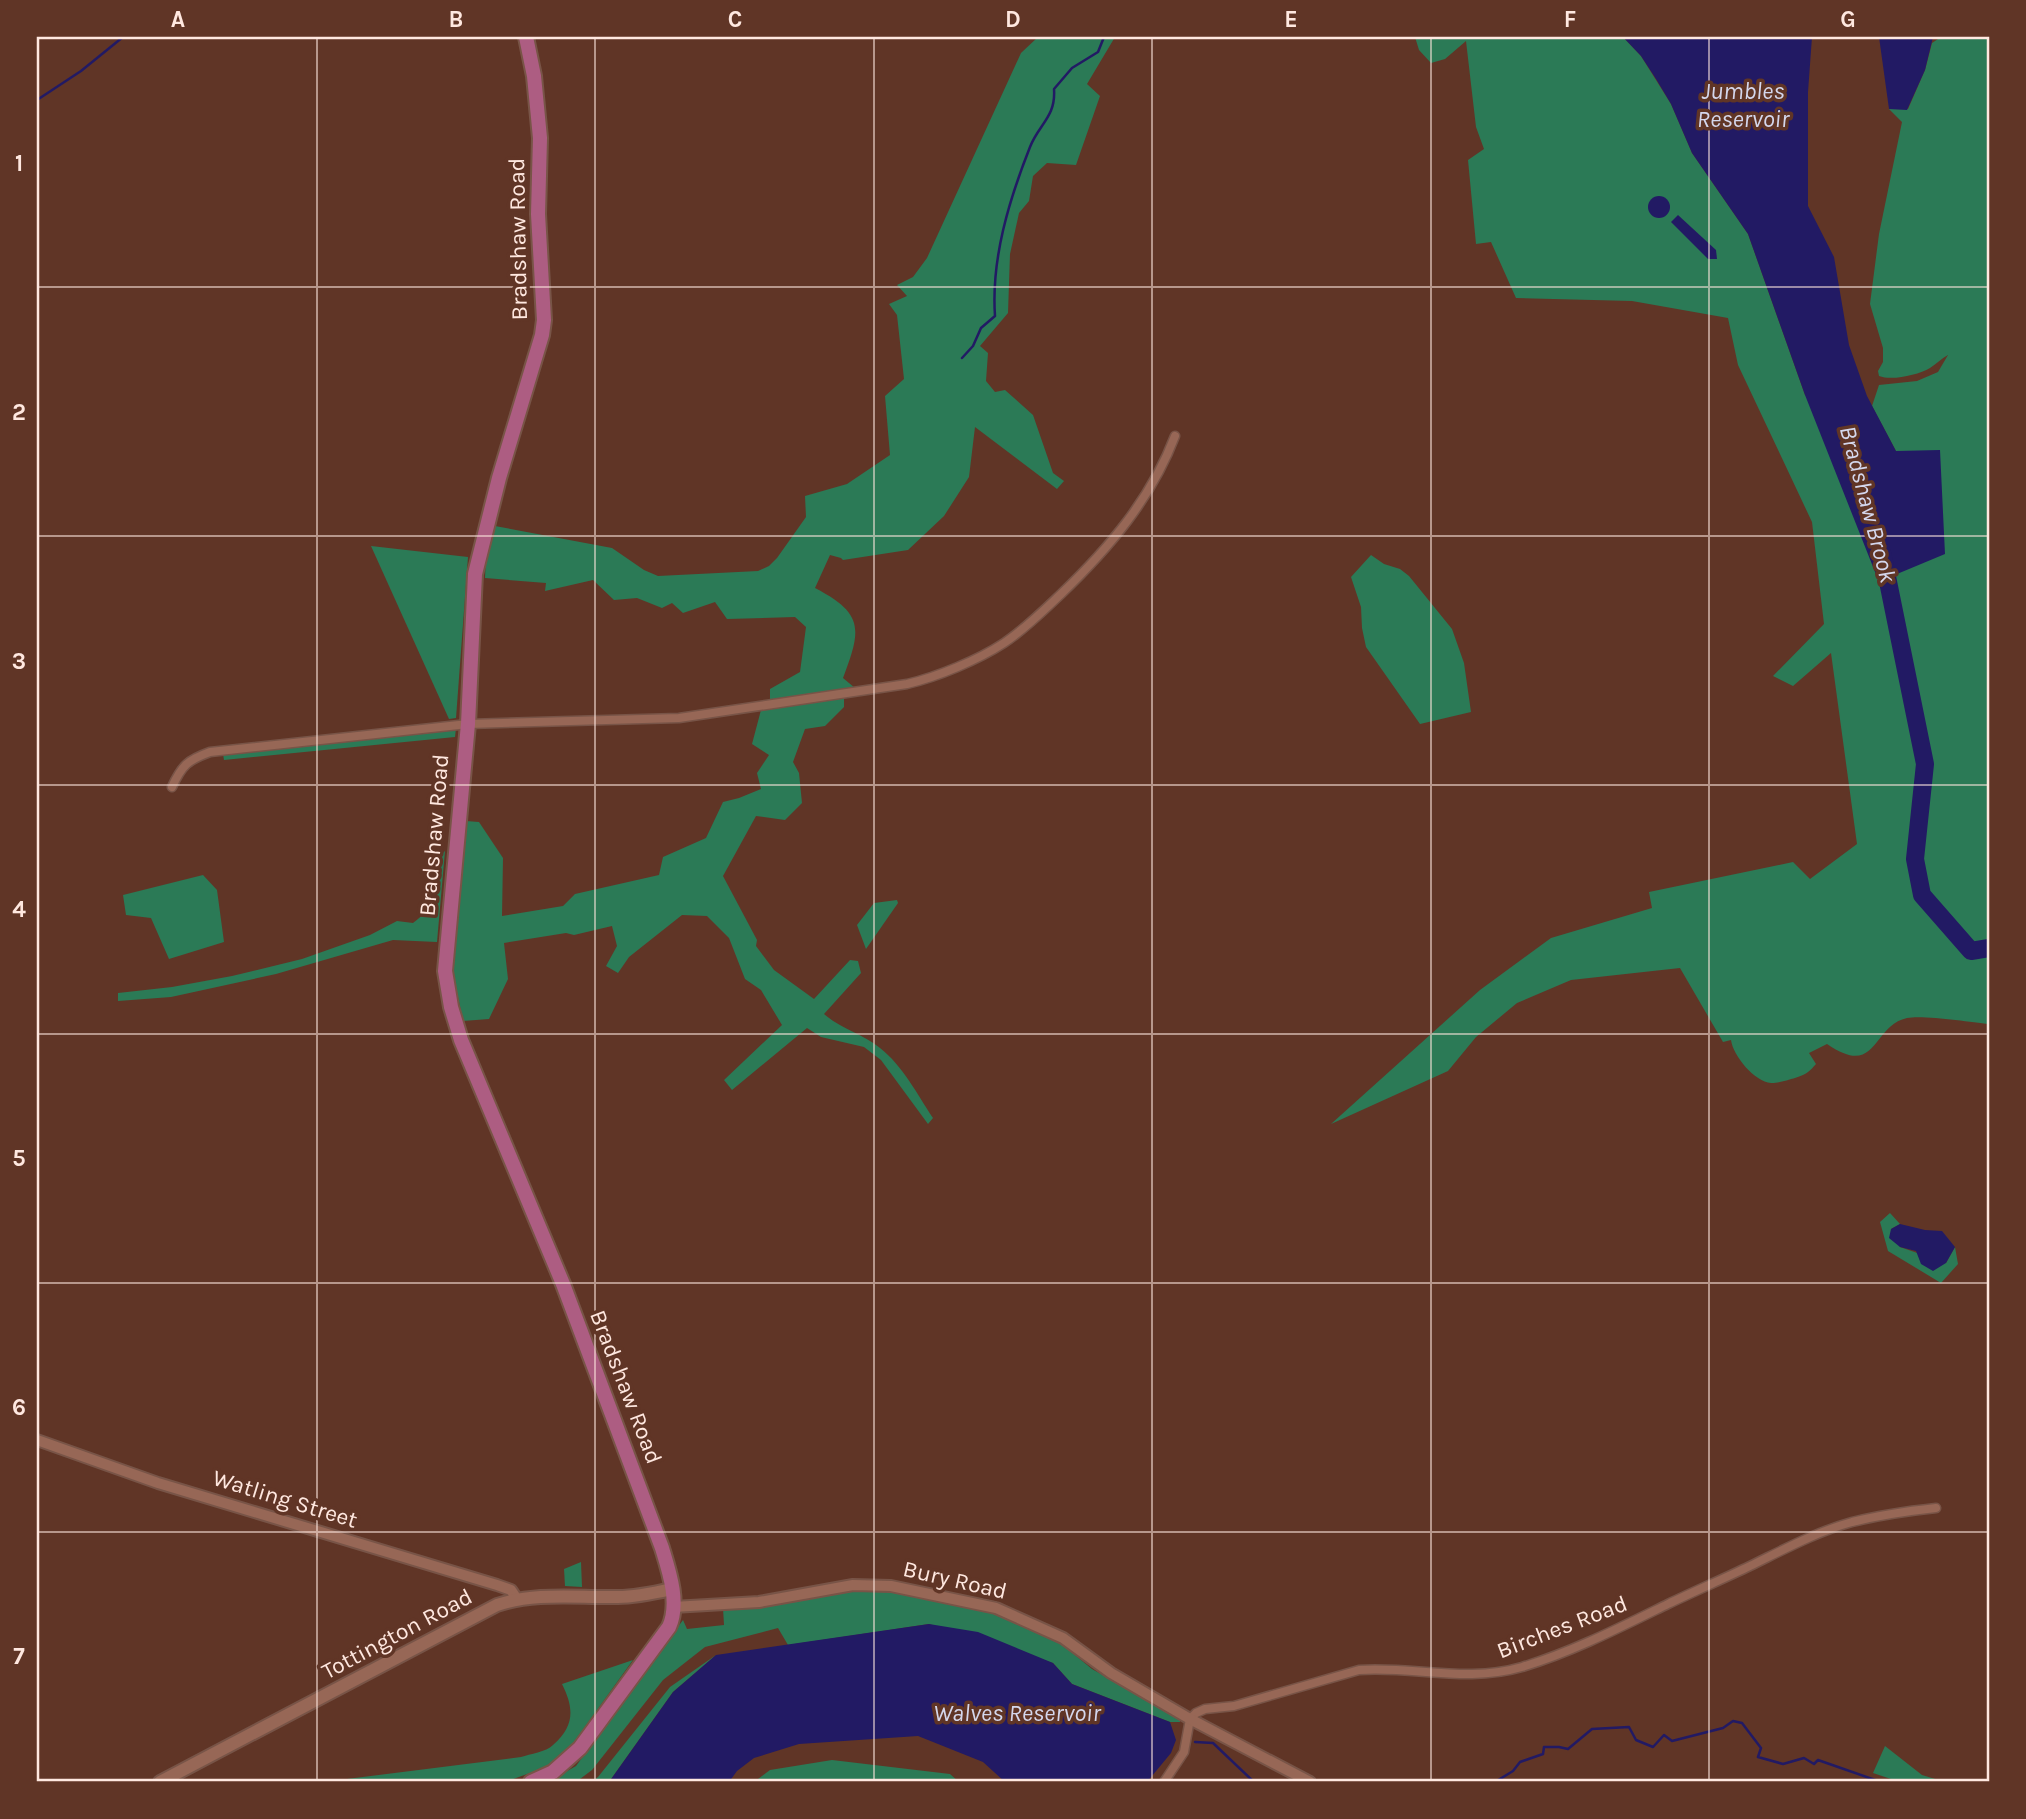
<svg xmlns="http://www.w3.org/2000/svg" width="2026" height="1819" viewBox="0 0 2026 1819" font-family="Karla,sans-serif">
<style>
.green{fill:#2b7a56}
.water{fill:#221a64}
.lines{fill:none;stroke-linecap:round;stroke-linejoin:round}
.stream{stroke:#221a64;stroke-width:2.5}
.river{stroke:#221a64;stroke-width:18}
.minor-casing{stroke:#785447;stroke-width:11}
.tertiary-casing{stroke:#785447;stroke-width:14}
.secondary-casing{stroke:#785447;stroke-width:16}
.primary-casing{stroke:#785447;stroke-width:18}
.minor{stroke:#976756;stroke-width:8}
.tertiary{stroke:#976756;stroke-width:10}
.secondary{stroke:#976756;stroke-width:12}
.primary{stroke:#ad5d82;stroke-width:14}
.grid{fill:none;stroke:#ffe8e0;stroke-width:2;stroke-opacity:0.55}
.labels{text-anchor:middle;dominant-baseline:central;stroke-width:7;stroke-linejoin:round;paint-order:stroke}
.street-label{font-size:23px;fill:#ffe8e0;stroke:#603526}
.water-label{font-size:24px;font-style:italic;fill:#d4d7ed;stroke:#603526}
.neatline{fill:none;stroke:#ffe8e0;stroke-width:2.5}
.grid-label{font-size:23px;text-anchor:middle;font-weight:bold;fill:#ffe8e0}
</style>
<rect width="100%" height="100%" fill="#603526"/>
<g class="green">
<path d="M 1038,37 L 1115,37 L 1087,84 L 1100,96 L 1076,165 L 1047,163 L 1033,176 L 1029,201 L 1019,213 L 1010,254 L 1008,313 L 980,346 L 988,353 L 986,381 L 995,392 L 1005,390 L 1033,415 L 1053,473 L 1064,481 L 1057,489 L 975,427 L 969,477 L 944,516 L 908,550 L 843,560 L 841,558 L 830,555 L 815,588 C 865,614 861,630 843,678 L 855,688 L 770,701 L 770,689 L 800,672 L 806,627 L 795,617 L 727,619 L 715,602 L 683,613 L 672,603 L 662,608 L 637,598 L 614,600 L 593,580 L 545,591 L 546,583 L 485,578 L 486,556 L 495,526 L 612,548 L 644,570 L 658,576 L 758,571 L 769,566 L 777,558 L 806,517 L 805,496 L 847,484 L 890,455 L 885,396 L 904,379 L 897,315 L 889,304 L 907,296 L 897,285 L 913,277 L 927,258 L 1021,53 Z"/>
<path d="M 1415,37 L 1623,37 L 1641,56 L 1671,104 L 1692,153 L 1748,234 L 1805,395 L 1896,451 L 1872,406 L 1879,385 L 1917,381 L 1938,372 L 1948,355 C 1942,358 1936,364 1930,368 C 1918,375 1892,381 1879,376 L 1878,371 L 1883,362 L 1883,348 L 1870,304 L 1879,234 L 1902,122 L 1889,109 L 1908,109 L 1925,70 L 1932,43 L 1941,37 L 1989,37 L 1989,1024 C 1970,1022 1924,1015 1907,1018 C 1871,1026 1878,1079 1827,1044 L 1809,1053 L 1816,1064 C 1813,1067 1811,1070 1808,1072 C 1804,1076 1777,1084 1771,1083 C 1755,1082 1733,1056 1731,1040 L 1723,1042 L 1680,968 L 1571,980 L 1517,1003 L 1476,1037 L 1448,1071 L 1331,1124 L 1480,990 L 1551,938 L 1652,908 L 1649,892 L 1793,862 L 1810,879 L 1857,844 L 1831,653 L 1793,686 L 1773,676 L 1824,624 L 1812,522 L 1738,365 L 1728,318 L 1632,301 L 1516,298 L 1491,242 L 1476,244 L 1468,160 L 1484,149 L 1476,127 L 1466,41 L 1445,59 L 1431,63 L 1419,50 Z"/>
<polygon points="371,546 468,557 456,718 449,719"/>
<polygon points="1371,555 1384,564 1400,569 1409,576 1452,629 1464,663 1471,712 1420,724 1366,647 1362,628 1361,607 1351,577"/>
<path d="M 844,697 L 844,707 L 825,726 L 805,729 L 793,762 L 799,773 L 802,803 L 785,820 L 756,816 L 723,876 L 757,940 L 756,946 L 774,970 L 814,999 L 850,960 L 858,961 L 861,973 L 824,1014 C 841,1029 863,1034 880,1048 C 903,1066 917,1094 933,1118 L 928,1124 L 881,1060 L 864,1047 L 821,1037 L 807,1028 L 732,1090 L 724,1080 L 782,1025 L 761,990 L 745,979 L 729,938 L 707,916 L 682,915 L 629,957 L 618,973 L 606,966 L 617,946 L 612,926 L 574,935 L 566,933 L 504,943 L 508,979 L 489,1019 L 463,1021 L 453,973 L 466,821 L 479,822 L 503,858 L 502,916 L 563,906 L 575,894 L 659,875 L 663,857 L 706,838 L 723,802 L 739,798 L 761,789 L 757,773 L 769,755 L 752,744 L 761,710 Z"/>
<polygon points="456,728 455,737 224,760 223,754"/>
<path d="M 445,851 L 437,942 L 393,940 L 276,974 L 171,997 L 118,1001 L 118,993 L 172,987 L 232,976 L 302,959 L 370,935 L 397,921 L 413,923 C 451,896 422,873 445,851 Z"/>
<polygon points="203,875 217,890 224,942 169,959 151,918 126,915 123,895"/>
<polygon points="897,900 898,903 866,949 857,925 874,903"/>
<polygon points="1890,1213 1900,1224 1891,1229 1900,1247 1946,1263 1955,1247 1958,1264 1941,1283 1888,1251 1880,1222"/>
<polygon points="581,1562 582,1587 565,1586 564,1569"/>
<polygon points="850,1589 889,1590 995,1612 1058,1641 1092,1669 1180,1718 1180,1722 1170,1722 1072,1684 1053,1663 929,1624 788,1645 778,1628 705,1647 663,1680 592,1770 576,1782 548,1782 576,1766 683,1620 687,1629 724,1625 723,1608"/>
<polygon points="716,1655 673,1692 609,1782 591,1782 598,1777 670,1687"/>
<path d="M 633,1660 L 569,1749 L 555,1762 L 541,1769 L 505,1782 L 323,1782 L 521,1757 C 530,1754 546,1752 553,1745 C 575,1726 574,1708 562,1684 Z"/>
<polygon points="1885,1746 1922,1775 1945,1782 1900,1782 1873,1773"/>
<polygon points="832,1760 950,1774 959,1782 754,1782 770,1770"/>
</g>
<g class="water">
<polygon points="1623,37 1812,37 1808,92 1808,206 1834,257 1849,345 1867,396 1896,451 1940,450 1945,554 1897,574 1877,577 1805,395 1748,234 1692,153 1671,104 1656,79 1641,56"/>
<polygon points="1879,37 1933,37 1925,70 1907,110 1889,109"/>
<circle cx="1659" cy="207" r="11"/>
<polygon points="1678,215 1716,250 1717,259 1708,259 1671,222"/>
<polygon points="1900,1224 1925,1230 1942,1231 1955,1247 1946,1263 1933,1271 1921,1264 1916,1251 1900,1247 1889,1238 1891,1229"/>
<polygon points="929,1624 978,1632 1053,1663 1072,1684 1170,1722 1176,1740 1171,1753 1147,1782 1005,1782 983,1762 918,1736 799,1744 754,1758 737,1771 729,1782 609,1782 673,1692 716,1655"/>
</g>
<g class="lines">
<g class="stream">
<polyline points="37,100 81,71 123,37"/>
<path d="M 962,358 L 973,346 L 981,328 L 995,316 C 991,259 1009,200 1030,147 C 1039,124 1056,117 1054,89 L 1072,68 L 1098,52 L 1104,37"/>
<polyline points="1195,1742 1213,1743 1254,1782"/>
<polyline points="1495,1782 1513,1771 1520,1762 1543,1754 1544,1747 1559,1747 1568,1749 1592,1729 1629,1727 1636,1740 1653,1747 1664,1735 1672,1741 1723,1728 1733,1721 1742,1723 1761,1748 1758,1757 1783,1764 1804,1758 1814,1764 1818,1760 1881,1782"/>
</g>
<polyline class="river" points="1882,552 1925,764 1915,859 1922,895 1971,951 1989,948"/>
<g class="minor-casing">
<g id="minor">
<path d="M 172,787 C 182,765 188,760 210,752 L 468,724 L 679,718 L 907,684 C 937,677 978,660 1004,643 C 1025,629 1043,611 1061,594 C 1109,548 1151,499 1175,436"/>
<path d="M 1164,1782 L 1184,1752 L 1190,1719 L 1196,1713 L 1205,1709 L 1234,1706 L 1359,1670 C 1414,1666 1467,1683 1522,1667 C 1572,1652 1621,1627 1668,1604 C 1695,1591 1723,1579 1750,1566 C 1783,1550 1816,1532 1852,1522 C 1880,1515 1908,1511 1936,1508"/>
</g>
</g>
<g class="tertiary-casing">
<g id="tertiary">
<polyline points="37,1440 158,1483 497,1585 511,1590 517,1599"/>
<polyline points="673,1607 759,1602 853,1585 891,1586 996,1608 1063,1638 1111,1673 1190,1719 1310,1782"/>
</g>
</g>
<g class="secondary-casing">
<path id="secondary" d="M 160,1782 L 497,1605 C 536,1592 577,1598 618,1597 C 636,1597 654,1593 672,1589"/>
</g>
<g class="primary-casing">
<path id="primary" d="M 526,37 L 534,76 L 540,138 L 538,214 L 544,320 L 542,335 L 499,478 L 475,574 L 468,724 L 445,971 L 451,1007 L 461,1040 L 563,1284 L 662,1548 C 669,1571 680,1603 669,1627 L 580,1748 L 553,1772 L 531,1782"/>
</g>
<use href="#minor" class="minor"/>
<use href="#tertiary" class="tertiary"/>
<use href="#secondary" class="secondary"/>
<use href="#primary" class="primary"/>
</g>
<path class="grid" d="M 317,37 L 317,1782M 595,37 L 595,1782M 874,37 L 874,1782M 1152,37 L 1152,1782M 1431,37 L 1431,1782M 1709,37 L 1709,1782M 37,287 L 1989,287M 37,536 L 1989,536M 37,785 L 1989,785M 37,1034 L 1989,1034M 37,1283 L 1989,1283M 37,1532 L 1989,1532"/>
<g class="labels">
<g class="street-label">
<text transform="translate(518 239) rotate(-91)">Bradshaw Road</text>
<text transform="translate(434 835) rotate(-85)">Bradshaw Road</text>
<text transform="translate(626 1387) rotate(69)">Bradshaw Road</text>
<text transform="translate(285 1499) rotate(17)">Watling Street</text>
<text transform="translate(955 1580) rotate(13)">Bury Road</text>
<text transform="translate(1562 1627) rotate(-21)">Birches Road</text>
<text transform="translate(397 1634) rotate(-28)">Tottington Road</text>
</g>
<g class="water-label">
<text x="1743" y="91">Jumbles<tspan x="1743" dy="28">Reservoir</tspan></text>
<text transform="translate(1868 504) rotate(75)">Bradshaw Brook</text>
<text x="1017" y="1713">Walves Reservoir</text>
</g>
</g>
<rect width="2026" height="1819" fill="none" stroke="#603526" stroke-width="77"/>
<rect x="38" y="38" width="1950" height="1742" class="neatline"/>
<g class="grid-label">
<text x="178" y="27">A</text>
<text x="456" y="27">B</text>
<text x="735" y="27">C</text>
<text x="1013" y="27">D</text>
<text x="1291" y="27">E</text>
<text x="1570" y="27">F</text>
<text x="1848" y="27">G</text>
<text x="19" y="171">1</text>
<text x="19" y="420">2</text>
<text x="19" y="669">3</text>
<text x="19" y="917">4</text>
<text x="19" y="1166">5</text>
<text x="19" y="1415">6</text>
<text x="19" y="1664">7</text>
</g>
</svg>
